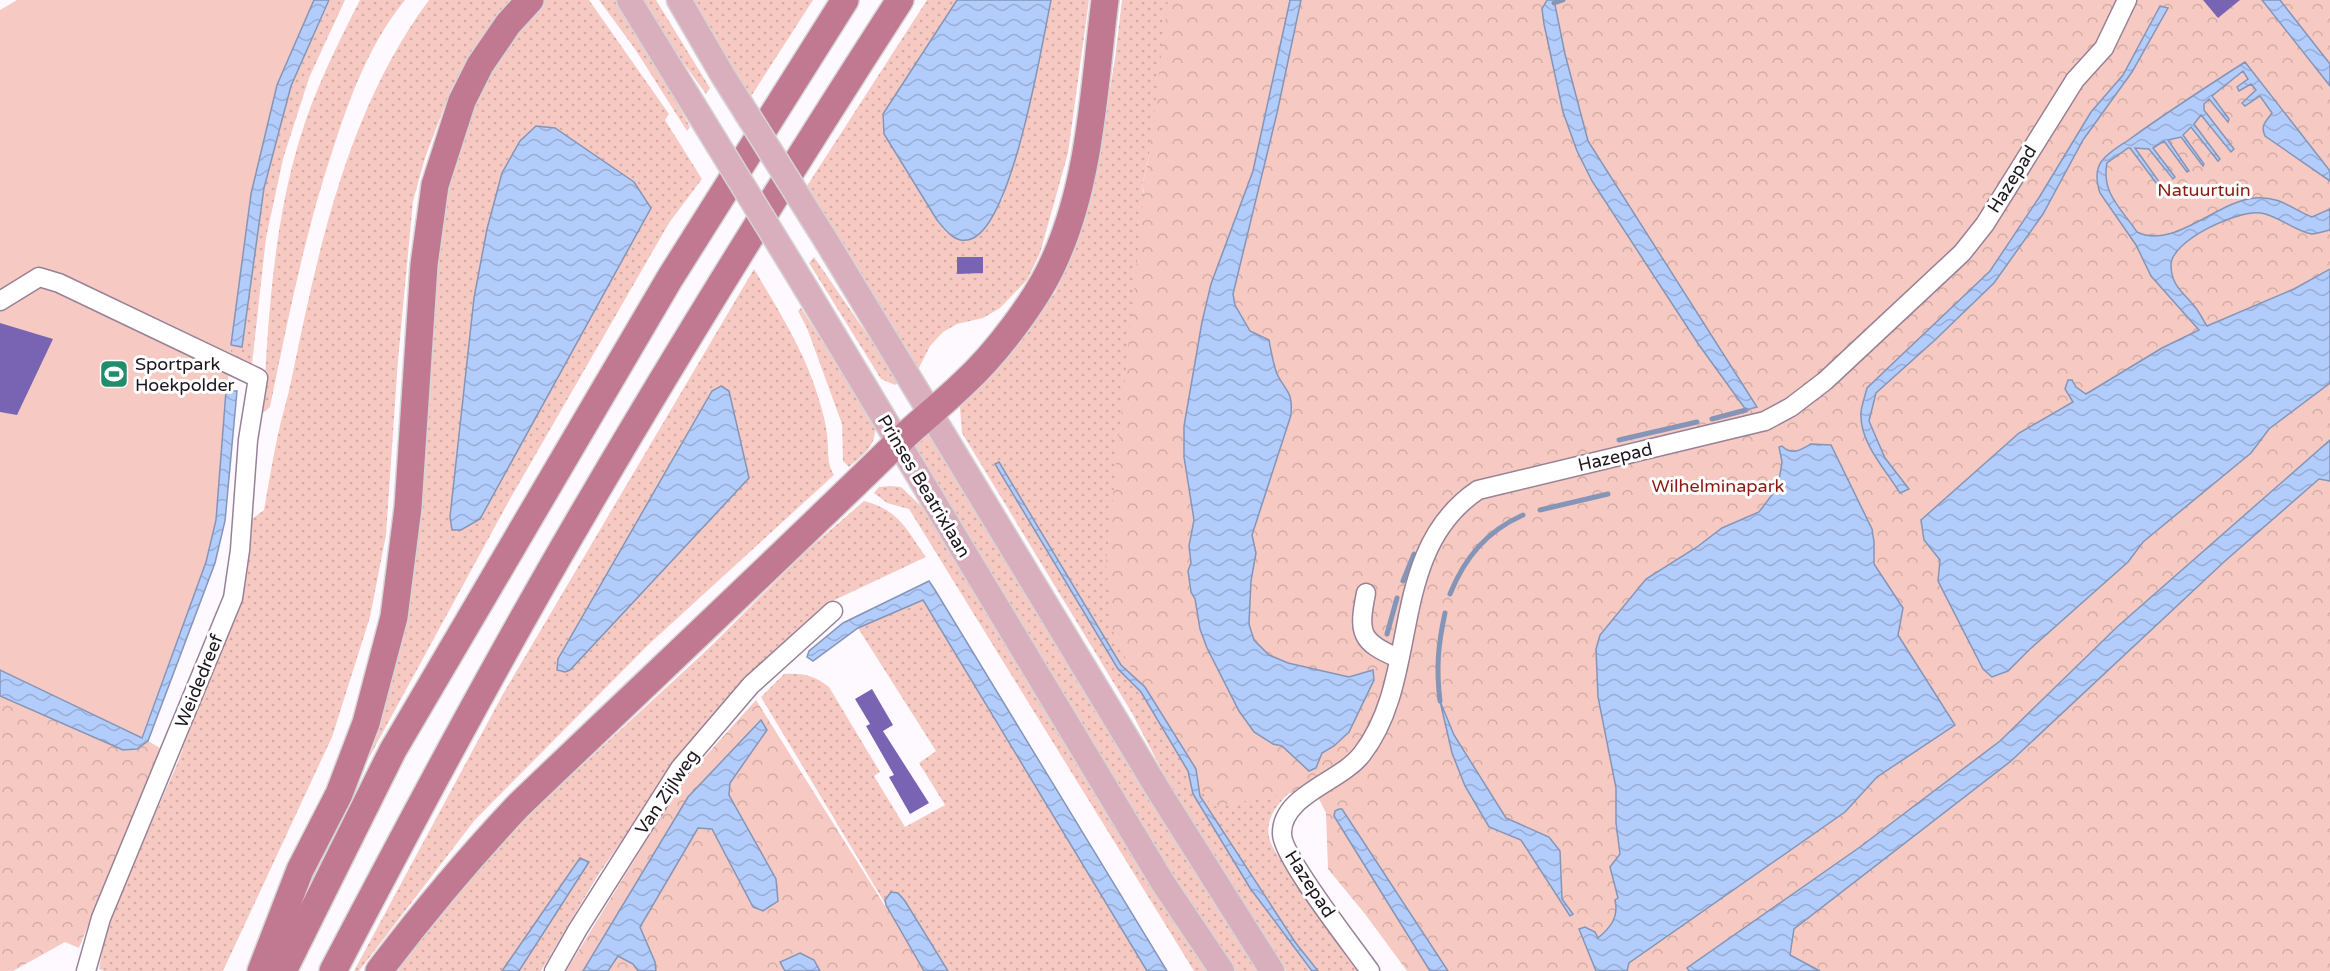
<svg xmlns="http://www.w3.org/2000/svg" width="2330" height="971" viewBox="0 0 2330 971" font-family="'Varela Round',sans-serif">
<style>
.grass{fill:url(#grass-dots);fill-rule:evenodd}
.forest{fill:url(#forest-crowns)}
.pitch{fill:#f6cac2}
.water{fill:url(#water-waves);stroke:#8595b8;stroke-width:1.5}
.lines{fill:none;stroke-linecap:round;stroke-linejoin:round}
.stream{stroke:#8595b8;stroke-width:5}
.building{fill:#7864b2}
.minor-casing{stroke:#988197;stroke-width:21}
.major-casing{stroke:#d6d5d6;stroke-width:27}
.highway-casing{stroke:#d6d5d6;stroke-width:30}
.minor{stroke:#fff;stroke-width:18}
.major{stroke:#daafbd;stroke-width:24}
.highway{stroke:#c17991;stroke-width:27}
.major-bridge-casing{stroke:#d6d5d6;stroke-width:27;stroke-linecap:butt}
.major-bridge{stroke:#daafbd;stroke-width:24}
.labels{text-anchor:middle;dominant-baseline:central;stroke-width:6;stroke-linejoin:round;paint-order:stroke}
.street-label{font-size:18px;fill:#1d151d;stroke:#fff}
.park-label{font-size:18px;fill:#8c1a10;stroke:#fff}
.poi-label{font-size:18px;fill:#1d151d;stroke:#fff;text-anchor:start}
</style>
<defs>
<pattern id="grass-dots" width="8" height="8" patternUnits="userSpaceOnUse" patternTransform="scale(1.5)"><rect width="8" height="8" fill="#f6cac2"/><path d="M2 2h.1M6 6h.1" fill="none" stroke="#d2ada6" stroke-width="1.8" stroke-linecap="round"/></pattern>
<pattern id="forest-crowns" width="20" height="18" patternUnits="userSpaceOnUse" patternTransform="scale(1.5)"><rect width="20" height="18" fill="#f6cac2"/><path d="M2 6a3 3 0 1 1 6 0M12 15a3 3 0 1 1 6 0" fill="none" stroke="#d2ada6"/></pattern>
<pattern id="water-waves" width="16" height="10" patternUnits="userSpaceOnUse" patternTransform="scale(1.5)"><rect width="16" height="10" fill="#b2ccfb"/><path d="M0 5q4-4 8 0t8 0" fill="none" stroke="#99aed7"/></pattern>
</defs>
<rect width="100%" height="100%" fill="#fef9fe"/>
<g class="grass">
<polygon points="330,0 345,0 309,78 283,159 266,238 252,364 230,357 231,345 242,347 264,188 291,86"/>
<path d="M 360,0 L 405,0 C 370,43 351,94 334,146 C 305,232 288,319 270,407 L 263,413 C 268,321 273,226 300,138 C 315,89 337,45 360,0 Z"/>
<path d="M 429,0 L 520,0 L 477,44 L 448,97 L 425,158 L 413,201 L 398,360 L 386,535 L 370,617 L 332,737 L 223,971 L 104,971 L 99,969 L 105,935 L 116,904 L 178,762 L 240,590 L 252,519 L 264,510 C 268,487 272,463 277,439 C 281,418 288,398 292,377 C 319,246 348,109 429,0 Z"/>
<path d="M 539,0 L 589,0 L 669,114 L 665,120 L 702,179 L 669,223 L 510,499 L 353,787 L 384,693 L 441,188 L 481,81 ZM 555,128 L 634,182 L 651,208 L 452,530 L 450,517 L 474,298 Z"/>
<polygon points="599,0 619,0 653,56 690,127 687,131 635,49"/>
<polygon points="643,0 656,0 710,88 706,94 652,20"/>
<polygon points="691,0 813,0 750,98"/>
<polygon points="927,0 957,0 883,114 884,134 937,220 947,233 1002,200 1021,141 1051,0 1089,0 1068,153 1040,253 1027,280 1000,308 983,318 957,324 943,332 930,346 916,374 805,189"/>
<path d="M 1122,0 L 1187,0 L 1142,186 L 1292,790 C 1279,803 1265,817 1269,837 C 1272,850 1283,862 1290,873 C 1312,906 1336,938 1359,971 L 1286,971 L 1236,896 L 1170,786 L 1132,713 L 962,433 L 960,408 L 963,392 L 1055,293 L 1069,262 L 1088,207 L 1099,155 L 1115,59 Z"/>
<polygon points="814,257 900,382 895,385 881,379 809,263"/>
<path d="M 754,269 C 779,311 807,355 820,403 C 823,413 826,424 827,435 C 829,449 826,463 834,475 L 647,646 L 474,821 L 359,971 L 354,971 L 503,694 ZM 712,391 L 557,670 L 558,659 Z"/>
<path d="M 801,308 L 874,422 C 879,444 864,454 849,467 L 843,461 L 842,424 L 807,328 L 798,311 Z"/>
<polygon points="928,427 1265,971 1231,971 909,445"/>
<polygon points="890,486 901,487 921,506 1211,971 1194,971 909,509 887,503 874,493 879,487"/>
<path d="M 864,501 C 899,510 906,529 926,557 L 826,604 L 743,684 L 693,738 L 598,875 L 541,971 L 519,971 L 589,862 L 580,858 L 502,971 L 397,971 L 433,921 L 524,819 L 709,648 L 804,553 Z"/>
<path d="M 923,600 L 1147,971 L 948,971 L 905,901 L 885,900 L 886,905 L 761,697 L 784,674 C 802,673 814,675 829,687 L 880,772 L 874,776 L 905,827 L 945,805 L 919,763 L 936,751 L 858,628 Z"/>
</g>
<g class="forest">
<polygon points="1168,0 2330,0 2330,971 1407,971 1365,914 1328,869 1326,813 1314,789 1212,807 1115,640 1110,617 1111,610 1106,564 1144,192 1142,186 1148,162"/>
<path d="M 0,696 L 123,750 C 134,751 141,748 148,741 L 160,748 L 79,948 L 65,942 L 13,971 L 0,971 Z"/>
<polygon points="756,700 885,906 896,898 938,971 566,971 683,781"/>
</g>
<polygon class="pitch" points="17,0 314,0 277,85 251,194 231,345 216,520 206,562 141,738 0,670 0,10"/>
<g class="water">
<polygon points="314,0 329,0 291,86 264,188 242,347 231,345 251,194 277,85"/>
<path d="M 957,0 L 1051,0 C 1042,44 1013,224 971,239 C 956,245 945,230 937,220 L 884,134 L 883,114 Z"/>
<path d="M 1290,0 L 1301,0 L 1277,113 L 1233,294 L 1235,305 L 1250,331 L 1269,340 C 1271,351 1273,363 1277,374 C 1286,392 1293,391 1291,415 L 1252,535 L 1256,553 L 1251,581 L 1249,624 L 1254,640 L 1269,655 L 1288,663 L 1349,677 L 1373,670 L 1374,680 L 1349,732 L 1334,746 L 1322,753 L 1316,768 L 1309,771 L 1282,746 L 1273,744 L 1254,732 L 1239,711 L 1207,648 L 1200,629 L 1195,599 L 1191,592 L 1188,571 L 1191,563 L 1189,546 L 1194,520 L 1184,457 L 1184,426 L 1202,322 L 1211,284 L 1253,171 Z"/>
<polygon points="1547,0 1554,0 1565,54 1588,141 1757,407 1746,410 1699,345 1592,181 1577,151 1563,112 1544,24 1542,9"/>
<polygon points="2262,0 2280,0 2330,64 2330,86"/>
<path d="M 2160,6 L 2168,8 L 2132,72 L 2083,140 L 2043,214 L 1994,283 L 1935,340 L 1876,393 L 1869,421 L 1885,458 L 1909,489 L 1900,493 C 1885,469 1859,442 1861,412 C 1862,404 1865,396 1867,388 L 1990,271 L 2040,196 L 2091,112 L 2123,75 Z"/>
<path d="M 2245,62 L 2330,171 L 2330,181 L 2265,136 C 2260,125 2266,122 2272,113 L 2260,96 L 2245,106 L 2242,103 L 2256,90 L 2251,84 L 2239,91 L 2237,87 L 2248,79 L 2243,71 L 2212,96 L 2229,119 L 2228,122 L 2209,99 L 2204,104 L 2204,110 L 2234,149 L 2231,152 L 2201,115 L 2194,124 L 2220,159 L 2218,161 L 2191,127 L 2183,135 L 2204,164 L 2203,166 L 2181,137 L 2168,140 L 2189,171 L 2187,172 L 2164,141 L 2153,148 L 2175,177 L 2173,179 L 2149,149 L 2135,148 L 2160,183 L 2157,184 L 2130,148 L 2128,148 L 2107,163 C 2101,193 2121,208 2137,232 C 2174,250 2217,201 2255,198 C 2280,196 2292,209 2312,217 L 2330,209 L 2330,230 C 2325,231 2317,234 2312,234 C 2296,232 2279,216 2261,213 C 2240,209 2171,240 2171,265 C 2171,286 2184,293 2195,307 C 2200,313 2203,320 2207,326 L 2294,289 L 2330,269 L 2330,383 L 2269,429 L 2251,453 L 2143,542 L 2128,562 L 2029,650 L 2008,671 L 1992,677 L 1983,669 L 1938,581 L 1940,560 L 1924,540 L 1921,520 L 2019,433 L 2073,402 L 2065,389 L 2068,380 L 2072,380 L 2076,387 L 2086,394 L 2162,348 L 2199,330 L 2151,276 L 2136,245 L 2100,193 C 2097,184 2095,171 2101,162 C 2108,152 2120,146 2130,139 C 2167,112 2206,87 2245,62 Z"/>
<polygon points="536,126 555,128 634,182 651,208 480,519 461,530 452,530 450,517 474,298 487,229 502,173 520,141"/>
<polygon points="721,386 729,391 749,478 570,670 565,672 557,670 558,659 712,391"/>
<polygon points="226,391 237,391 225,521 215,563 148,741 137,749 123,750 0,696 0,670 142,738 206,562 216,520"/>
<polygon points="2330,440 2330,481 2319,479 2225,561 2011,761 1794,929 1790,955 1820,971 1689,971 1687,968 1860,847 2000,741 2117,627"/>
<path d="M 1811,444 L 1831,445 L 1872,529 L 1874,542 L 1874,564 L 1903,608 L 1898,635 L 1955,725 L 1877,777 L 1845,812 L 1629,963 L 1627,971 L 1596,971 L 1579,929 L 1585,927 L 1595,932 L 1598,938 C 1611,927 1619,917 1615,900 L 1618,898 L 1610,867 L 1620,854 L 1616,823 L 1616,788 L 1598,697 L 1596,649 L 1600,635 L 1646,579 L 1697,547 L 1722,528 L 1759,512 L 1778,487 L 1782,462 L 1779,447 L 1782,446 C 1792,456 1800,450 1811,444 Z"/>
<polygon points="999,462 1121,665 1145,687 1196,769 1200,796 1295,942 1318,971 1312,971 1250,888 1193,794 1188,771 1141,692 1118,669 995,464"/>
<polygon points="929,581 935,590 1167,971 1147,971 923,600 858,628 813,661 807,657 809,651 843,623"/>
<polygon points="1440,701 1454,735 1506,818 1549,837 1560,851 1562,899 1573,914 1570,916 1521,840 1489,827 1465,786 1452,753"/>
<polygon points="761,720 767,730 730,783 729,795 776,879 778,901 763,911 753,907 712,829 698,828 640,927 655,962 656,971 638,971 633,964 618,956 608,971 583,971 688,797"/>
<polygon points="1339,809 1342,809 1448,971 1430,971 1334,816 1335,811"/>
<polygon points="580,858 589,862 519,971 502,971"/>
<polygon points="891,892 898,893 905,901 948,971 924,971 886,905 885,900"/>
<polygon points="800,953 814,960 820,971 785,971 780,962"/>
</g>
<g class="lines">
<g class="stream">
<polyline points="1554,3 1563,0"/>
<polyline points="1712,419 1746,410"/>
<polyline points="1619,440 1697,422"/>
<polyline points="1540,510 1608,494"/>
<polyline points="1403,581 1414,554"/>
<path d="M 1450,594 C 1465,557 1487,531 1523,515"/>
<polyline points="1387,634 1397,598"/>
<path d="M 1440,701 C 1436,668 1438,645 1445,613"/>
</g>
</g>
<g class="building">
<polygon points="2203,0 2240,0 2218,18"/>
<polygon points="957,257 983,257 983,273 957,274"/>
<polygon points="0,323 53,339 17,415 0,412"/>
<polygon points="872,689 893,725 883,731 929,803 910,814 889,777 894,775 866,726 870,724 855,699"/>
</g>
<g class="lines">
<g class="minor-casing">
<g id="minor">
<polyline points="0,301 39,277 59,283 258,378 248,440 240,550 233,598 101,918 86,971"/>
<path d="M 1366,593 C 1358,633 1360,642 1398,658"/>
<polyline points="554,971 578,929 680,768 751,685 833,611"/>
<path d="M 1370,971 C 1354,948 1282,857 1282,834 C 1281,795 1341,782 1362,754 C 1422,677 1386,552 1478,490 L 1765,421 L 1791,407 L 1825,381 L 1962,253 L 1985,224 L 2075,80 L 2104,48 L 2127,0"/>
</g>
</g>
<g class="major-casing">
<g id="major">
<polyline points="629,0 699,114"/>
<polyline points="679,0 722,74"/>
<polyline points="827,242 1160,793 1272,971"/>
<polyline points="802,282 1163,883 1222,971"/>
</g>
</g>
<g class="highway-casing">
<g id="highway">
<polyline points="261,971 300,870 339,794 366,723 394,617 408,507 424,265 435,185 462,101 480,65 508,24 530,0"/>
<polyline points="283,971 393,750 670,278 845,0"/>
<path d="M 333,971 C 417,811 502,651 594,495 C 692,328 795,163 900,0"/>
<path d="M 379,971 C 423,913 468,859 518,806 C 642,687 767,570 890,450 C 913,427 939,407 963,384 C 995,355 1038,299 1055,259 C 1091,179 1094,86 1105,0"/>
</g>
</g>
<use href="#minor" class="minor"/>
<use href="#major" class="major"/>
<use href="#highway" class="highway"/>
<g class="major-bridge-casing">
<g id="major-bridge">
<polyline points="722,74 827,242"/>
<polyline points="699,114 802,282"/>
</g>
</g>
<use href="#major-bridge" class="major-bridge"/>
</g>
<defs>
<g id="stadium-square" transform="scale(1.5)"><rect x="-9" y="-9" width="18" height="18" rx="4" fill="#228d6b" stroke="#fff"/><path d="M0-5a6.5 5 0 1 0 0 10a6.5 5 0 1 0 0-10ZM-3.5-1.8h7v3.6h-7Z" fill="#fff"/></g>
</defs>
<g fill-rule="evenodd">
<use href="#stadium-square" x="114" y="374"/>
</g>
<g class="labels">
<g class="street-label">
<text transform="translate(2012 179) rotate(-58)">Hazepad</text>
<text transform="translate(1615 457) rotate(-13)">Hazepad</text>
<text transform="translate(924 486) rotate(59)">Prinses Beatrixlaan</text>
<text transform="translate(199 681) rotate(-68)">Weidedreef</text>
<text transform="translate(667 792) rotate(-56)">Van Zijlweg</text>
<text transform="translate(1310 884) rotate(57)">Hazepad</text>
</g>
<g class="park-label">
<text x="2204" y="190">Natuurtuin</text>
<text x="1718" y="486">Wilhelminapark</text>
</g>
<g class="poi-label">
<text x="135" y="364">Sportpark<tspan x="135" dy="21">Hoekpolder</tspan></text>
</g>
</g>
</svg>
